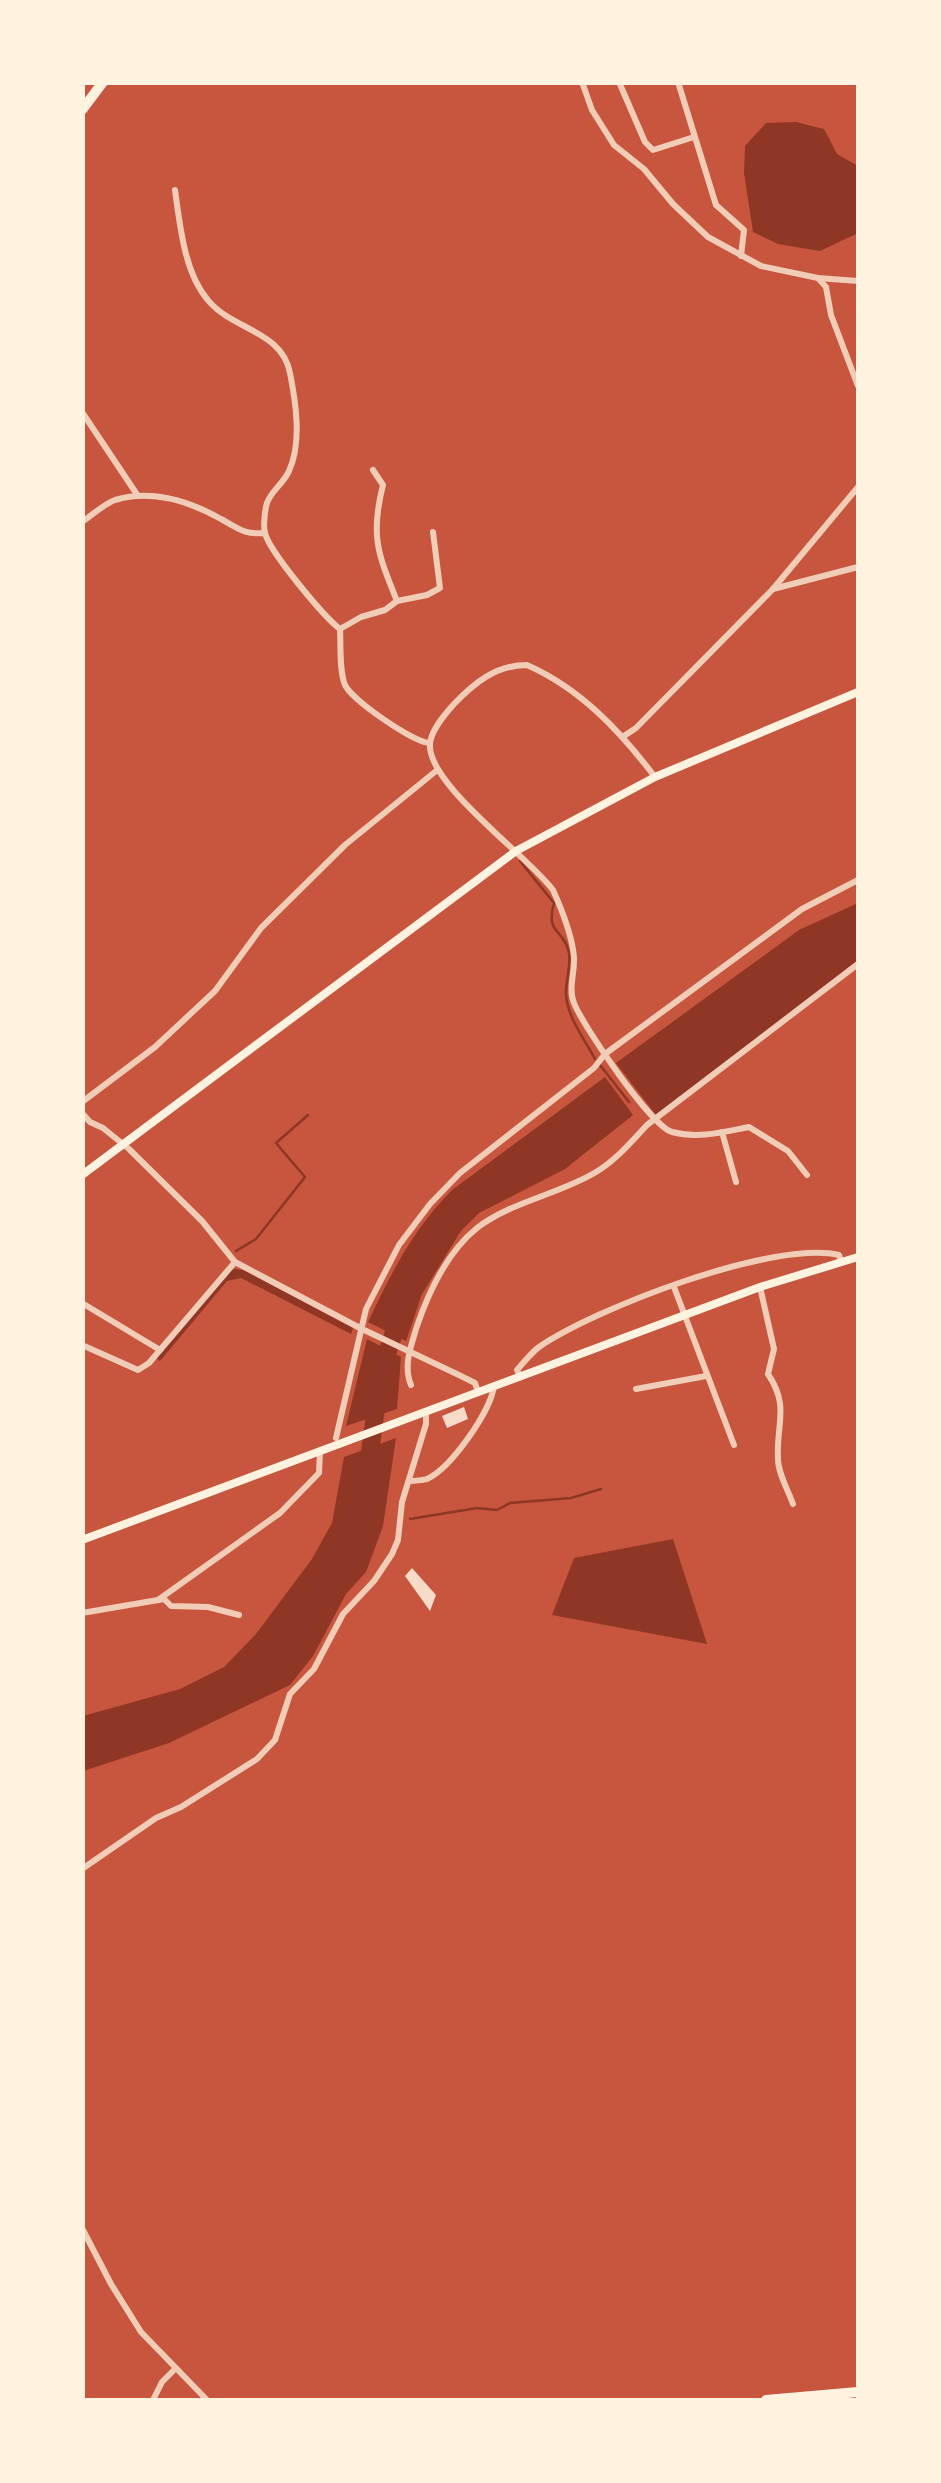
<svg xmlns="http://www.w3.org/2000/svg" width="941" height="2483" viewBox="0 0 941 2483" font-family="'IBM Plex Serif',serif">
<style>
.water{fill:#8f3625}
.lines{fill:none;stroke-linecap:round;stroke-linejoin:round}
.stream{stroke:#8f3625;stroke-width:2.5}
.river{stroke:#8f3625;stroke-width:18}
.building{fill:#f7dbc8}
.minor{stroke:#f1ccb7;stroke-width:6}
.secondary{stroke:#fff3e0;stroke-width:8}
.trunk{stroke:#fff3e0;stroke-width:10}
.motorway{stroke:#fff3e0;stroke-width:10}
</style>
<rect width="100%" height="100%" fill="#c8553d"/>
<g class="water">
<polygon points="796,122 824,129 837,154 858,166 858,233 820,251 778,244 753,232 744,173 745,146 766,123"/>
<polygon points="858,903 858,960 656,1115 616,1063 799,930"/>
<path d="M 605,1077 L 633,1115 L 565,1169 L 479,1213 L 461,1231 L 422,1294 L 406,1341 L 368,1322 C 391,1273 414,1228 452,1190 Z"/>
<polygon points="234,1269 243,1270 353,1328 351,1334 241,1278 227,1281 160,1361 156,1358 225,1274"/>
<polygon points="367,1339 401,1357 397,1409 346,1426"/>
<polygon points="396,1438 383,1526 366,1572 346,1594 313,1656 290,1685 169,1743 83,1771 83,1716 180,1689 224,1667 256,1634 312,1559 332,1523 344,1457"/>
<polygon points="673,1539 707,1644 552,1615 574,1558"/>
</g>
<g class="lines">
<g class="stream">
<path d="M 520,861 L 554,903 C 545,935 564,928 569,953 C 571,965 566,980 566,993 C 566,1015 585,1040 595,1059"/>
<polyline points="600,1065 629,1102"/>
<polyline points="236,1251 256,1239 305,1177 276,1143 308,1115"/>
<polyline points="410,1519 477,1508 497,1510 510,1503 571,1498 601,1489"/>
</g>
<polyline class="river" points="368,1467 381,1371 401,1312"/>
</g>
<g class="building">
<polygon points="464,1407 468,1419 447,1428 442,1416"/>
<polygon points="412,1568 436,1595 430,1611 405,1576"/>
</g>
<g class="lines">
<g class="minor">
<polyline points="582,82 592,110 614,145 644,169 673,204 708,237 761,266 818,278 826,287 831,315 858,386"/>
<polyline points="619,82 645,142 653,150 694,137"/>
<polyline points="678,82 716,205 744,230 741,256"/>
<path d="M 175,190 C 180,225 184,271 207,299 C 231,330 282,330 290,373 C 296,403 302,443 289,471 C 284,483 271,491 267,503 C 265,509 263,527 265,533 C 269,551 324,617 340,629 C 341,646 339,670 345,685 C 352,700 414,743 430,743"/>
<polyline points="818,278 858,281"/>
<polyline points="82,412 138,496"/>
<path d="M 373,470 L 383,485 C 370,536 378,554 397,601"/>
<path d="M 82,522 C 92,515 104,504 115,500 C 152,489 189,501 221,519 C 238,528 244,535 265,533"/>
<polyline points="773,589 858,567"/>
<polyline points="340,629 361,617 385,610 397,601 427,595 440,588 433,532"/>
<polyline points="624,736 636,728 773,589 858,487"/>
<path d="M 655,777 C 620,731 581,689 527,665 C 496,665 474,683 454,704 C 445,714 431,730 430,744 C 427,784 527,855 553,890 C 562,910 572,935 574,957 C 575,972 568,989 574,1003 C 583,1026 651,1126 672,1132 C 698,1139 723,1132 749,1127 L 788,1151 L 807,1175"/>
<polyline points="82,1102 155,1047 215,991 261,928 345,845 436,771"/>
<polyline points="82,1113 90,1122 103,1128 129,1149 202,1221 235,1262 360,1328 461,1376 475,1383 478,1392"/>
<polyline points="722,1132 736,1182"/>
<polyline points="674,1287 734,1445"/>
<path d="M 760,1287 L 774,1349 L 768,1374 C 790,1407 776,1423 778,1459 C 778,1473 788,1490 793,1504"/>
<polyline points="82,1303 160,1350"/>
<polyline points="82,1345 138,1370 149,1363 235,1262"/>
<path d="M 520,1376 L 517,1370 C 524,1362 531,1353 539,1347 C 596,1308 773,1240 839,1255 L 841,1261"/>
<path d="M 411,1385 C 403,1366 411,1346 417,1326 C 429,1291 447,1252 477,1228 C 510,1202 560,1194 596,1172 C 616,1160 631,1142 647,1125 L 858,964"/>
<polyline points="636,1389 706,1376"/>
<polyline points="336,1438 366,1309 399,1245 430,1204 460,1173 594,1068 605,1054 802,909 858,880"/>
<path d="M 410,1481 C 413,1481 424,1480 427,1479 C 451,1468 491,1411 494,1386"/>
<polyline points="158,1600 280,1513 319,1473 320,1451"/>
<polyline points="82,1613 164,1599 171,1606 208,1607 239,1615"/>
<polyline points="82,1869 156,1818 181,1807 257,1759 275,1740 290,1694 314,1669 343,1614 374,1581 392,1554 398,1540 402,1502 426,1424 426,1411"/>
<polyline points="82,2228 111,2284 141,2332 207,2400"/>
<polyline points="153,2400 162,2382 175,2369"/>
</g>
<g class="secondary">
<polyline points="82,1175 516,851 655,777 858,692"/>
<polyline points="82,1540 760,1287 858,1257"/>
</g>
<polyline class="trunk" points="766,2400 858,2392"/>
<polyline class="motorway" points="82,110 103,82"/>
</g>
<rect width="941" height="2483" fill="none" stroke="#fff3e0" stroke-width="170"/>
</svg>
